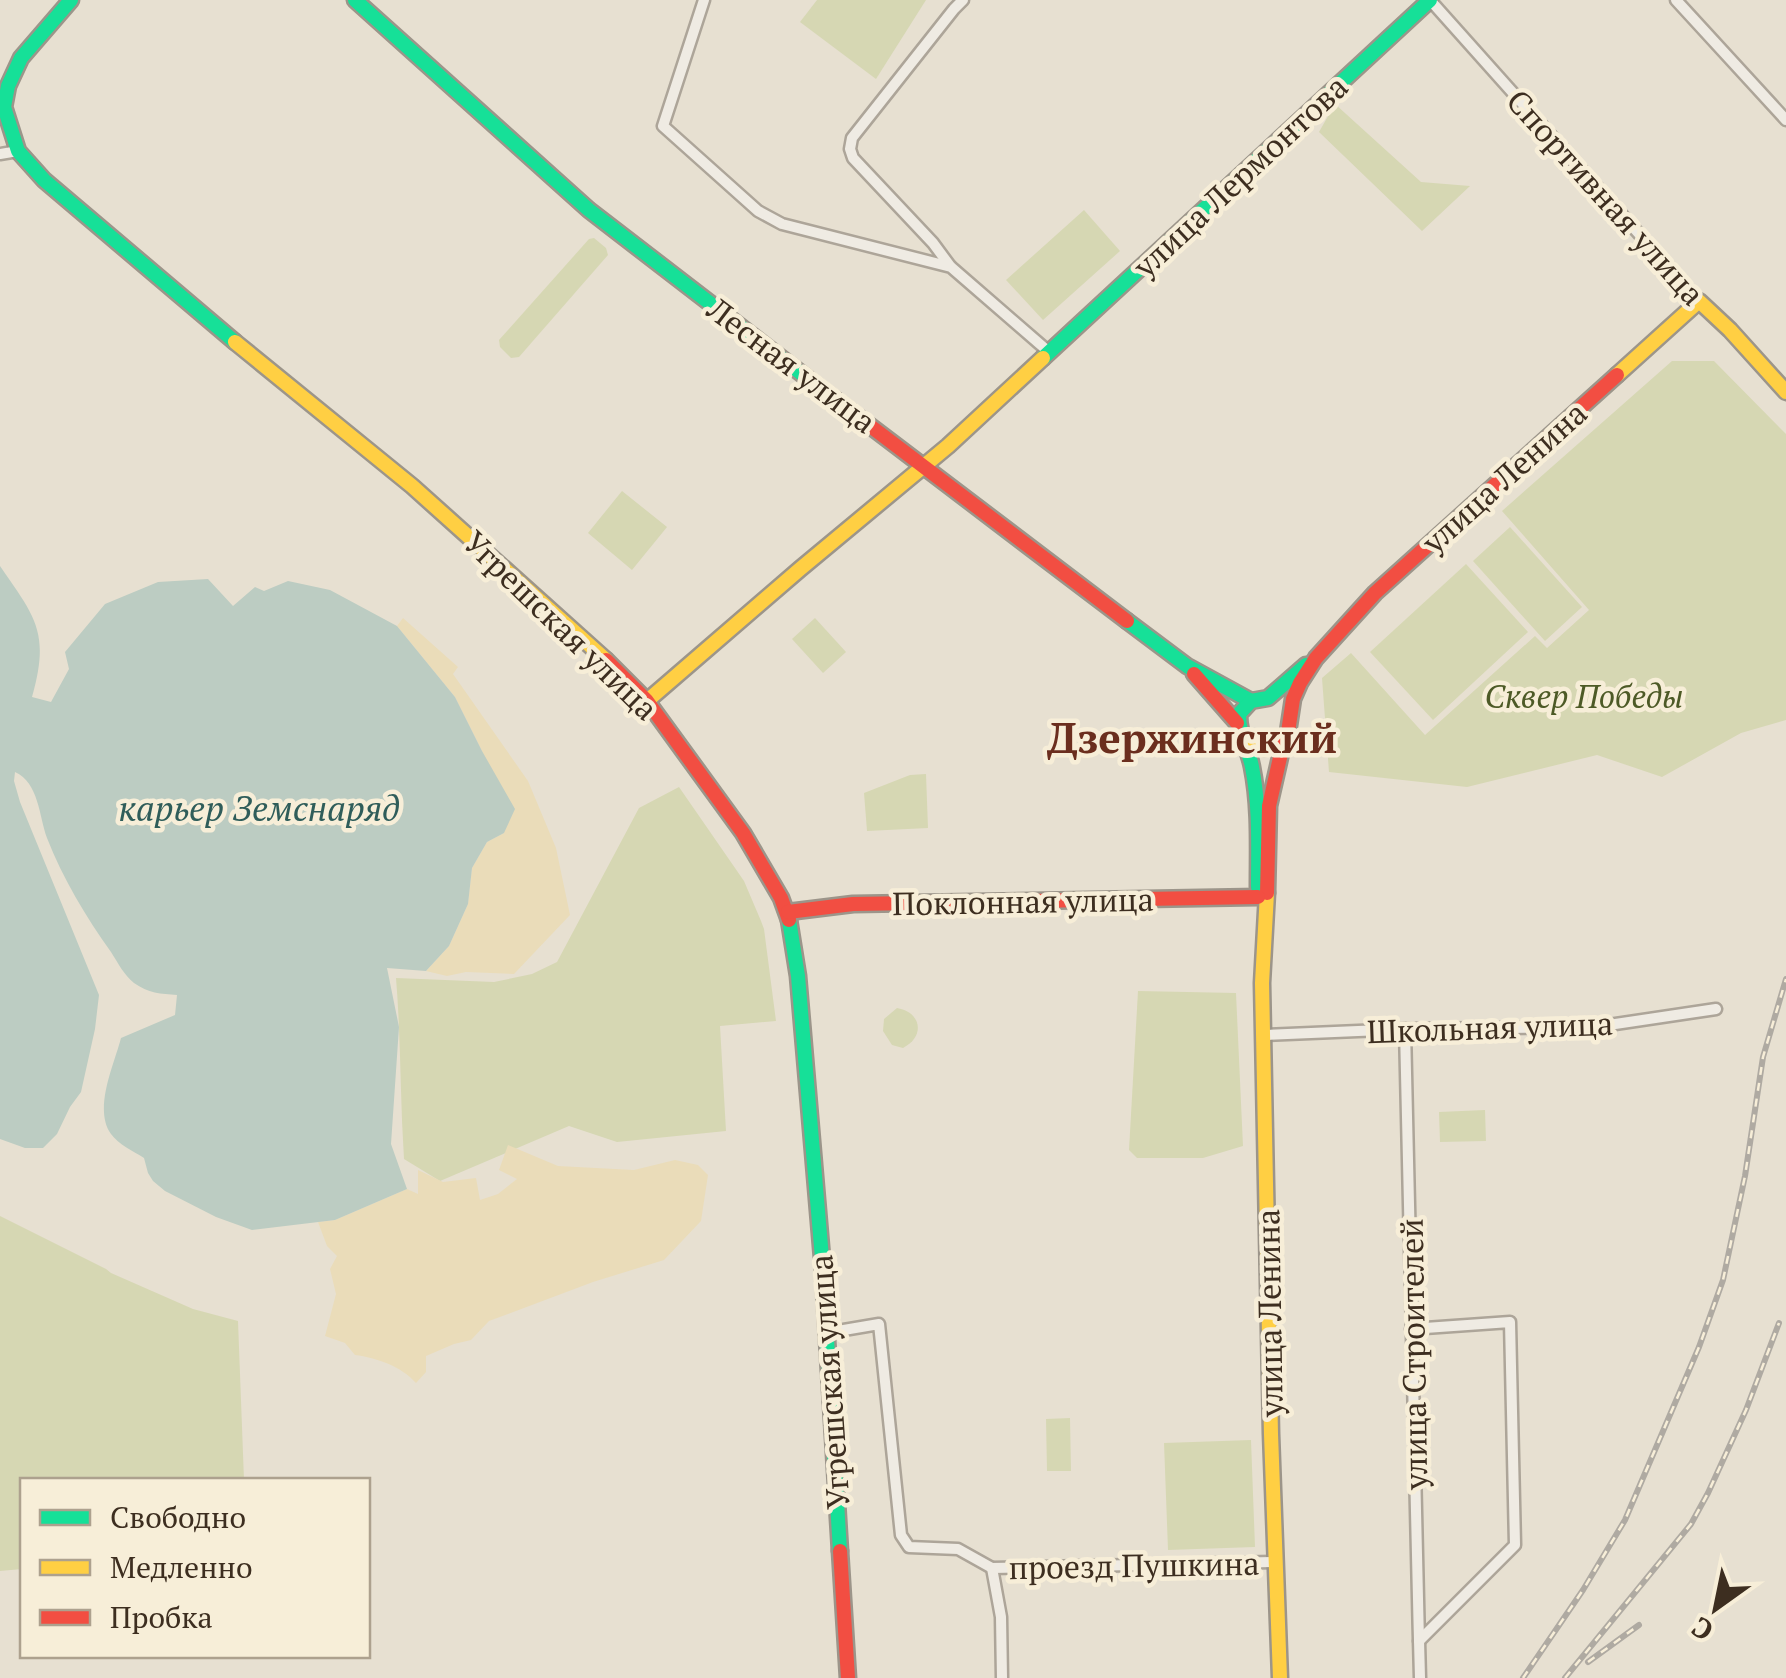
<svg xmlns="http://www.w3.org/2000/svg" width="1786" height="1678" viewBox="0 0 1786 1678" font-family="'PT Serif',serif">
<style>
.green{fill:#d6d7b3}
.sand{fill:#eadcb9}
.water{fill:#bcccc2}
.lines{fill:none;stroke-linecap:round;stroke-linejoin:round}
.street-casing{stroke:#ada599;stroke-width:15}
.fast-casing{stroke:#9c958a;stroke-width:19}
.slow-casing{stroke:#9c958a;stroke-width:19}
.jam-casing{stroke:#9c958a;stroke-width:19}
.street{stroke:#efebe3;stroke-width:10}
.fast{stroke:#16e098;stroke-width:14}
.slow{stroke:#ffcf43;stroke-width:14}
.jam{stroke:#f24e42;stroke-width:14}
.rail-casing{stroke:#afaaa2;stroke-width:6}
.rail{stroke:#f7eed8;stroke-width:2.5;stroke-dasharray:8;stroke-linecap:butt}
.labels{text-anchor:middle;dominant-baseline:central;stroke-width:9;stroke-linejoin:round;paint-order:stroke}
.street-label{font-size:32px;fill:#3d2e20;stroke:#f7eed8}
.park-label{font-size:32px;font-style:italic;fill:#4d5a26;stroke:#f7eed8}
.water-label{font-size:35px;font-style:italic;fill:#2f5d5a;stroke:#f7eed8}
.district-label{font-size:42px;font-weight:bold;fill:#6b2e1e;stroke:#f7eed8}
</style>
<rect width="100%" height="100%" fill="#e7e0d1"/>
<g class="green">
<polygon points="817,0 926,0 876,79 800,22"/>
<polygon points="1335,104 1421,182 1470,186 1422,231 1319,132"/>
<polygon points="1084,210 1120,251 1043,320 1006,280"/>
<polygon points="594,238 606,248 608,255 519,357 511,358 500,347 499,340 589,239"/>
<polygon points="1672,361 1714,361 1786,434 1786,720 1741,733 1662,777 1597,755 1467,787 1329,772 1322,678 1351,653 1425,735 1535,636 1547,648 1589,610 1502,511"/>
<polygon points="622,491 667,527 632,570 588,533"/>
<polygon points="1510,527 1582,607 1545,641 1473,561"/>
<polygon points="1466,564 1528,632 1433,720 1370,652"/>
<polygon points="815,618 846,652 823,673 792,639"/>
<polygon points="926,774 928,828 867,831 864,793 910,775"/>
<path d="M 679,787 L 744,881 L 761,921 L 764,929 L 776,1021 L 720,1026 L 726,1131 L 617,1142 L 569,1126 L 440,1181 L 404,1159 C 400,1098 401,1038 396,978 L 494,982 L 532,974 L 557,962 L 639,808 Z"/>
<polygon points="1138,991 1236,993 1243,1146 1203,1158 1137,1158 1129,1150"/>
<path d="M 897,1008 C 921,1012 926,1036 903,1048 L 892,1045 L 883,1031 L 884,1019 Z"/>
<polygon points="1485,1110 1486,1141 1440,1142 1439,1112"/>
<polygon points="0,1216 106,1269 111,1273 193,1309 238,1321 244,1480 22,1480 22,1569 0,1571"/>
<polygon points="1070,1418 1071,1471 1047,1471 1046,1419"/>
<polygon points="1251,1440 1255,1547 1168,1550 1164,1443"/>
</g>
<g class="sand">
<polygon points="403,618 458,667 453,674 528,781 556,848 570,915 514,974 466,972 447,976 426,971 449,946 468,904 472,868 487,842 504,833 482,751 455,697 397,626"/>
<path d="M 508,1145 L 558,1166 L 634,1170 L 675,1160 L 698,1165 L 708,1175 L 701,1221 L 664,1260 L 593,1282 L 489,1321 L 471,1340 L 454,1344 L 426,1356 L 426,1372 L 416,1383 C 401,1366 377,1358 355,1355 L 345,1343 L 325,1336 L 336,1294 L 330,1269 L 337,1256 L 327,1246 L 318,1222 L 335,1220 L 407,1189 L 418,1194 L 418,1170 L 443,1182 L 476,1178 L 480,1200 L 498,1194 L 517,1179 L 499,1170 Z"/>
</g>
<path class="water" d="M 0,566 C 36,618 50,633 32,697 L 51,702 L 69,669 L 65,652 L 105,604 L 158,582 L 208,579 L 233,606 L 255,587 L 264,591 L 288,581 L 330,590 L 397,626 L 455,697 L 482,751 L 515,809 L 504,833 L 487,842 L 472,868 L 468,904 L 449,946 L 426,971 L 387,968 L 399,1027 L 391,1144 L 407,1189 L 335,1220 L 252,1230 L 216,1217 L 165,1191 L 153,1181 L 148,1173 L 144,1158 C 133,1151 118,1144 111,1134 C 93,1109 114,1065 121,1038 L 175,1015 L 177,995 C 161,994 148,993 134,983 C 124,975 118,963 111,952 C 86,917 63,879 47,838 C 39,816 39,783 15,772 L 14,781 L 20,802 L 99,995 L 95,1029 L 81,1092 L 70,1107 L 57,1134 L 43,1148 L 25,1148 L 0,1139 Z"/>
<g class="lines">
<g class="street-casing">
<g id="street">
<polyline points="704,0 663,126 758,211 782,224 951,267 1049,352"/>
<polyline points="1430,0 1699,301"/>
<polyline points="1676,0 1786,120"/>
<polyline points="0,154 18,151"/>
<polyline points="950,266 933,243 853,158 850,149 852,138 954,9 963,0"/>
<path d="M 1405,1029 C 1412,1246 1414,1462 1420,1678"/>
<polyline points="1264,1035 1405,1029 1595,1027 1716,1009"/>
<polyline points="1411,1329 1510,1322 1515,1545 1419,1641"/>
<polyline points="826,1333 879,1324 901,1535 909,1547 958,1549 992,1568 1276,1562"/>
<polyline points="992,1568 1001,1617 1002,1678"/>
</g>
</g>
<g class="fast-casing">
<g id="fast">
<polyline points="71,0 21,58 8,86 4,107 18,151 44,180 235,342"/>
<polyline points="355,0 589,210 811,381"/>
<polyline points="1043,358 1430,0"/>
<polyline points="1127,621 1187,666 1251,701"/>
<path d="M 1258,887 C 1258,847 1260,807 1252,767 C 1248,746 1239,737 1239,714 L 1251,701 L 1268,698 L 1306,665"/>
<polyline points="789,920 798,976 822,1258 840,1551"/>
</g>
</g>
<g class="slow-casing">
<g id="slow">
<polyline points="235,342 412,486 606,660"/>
<polyline points="1617,375 1699,301 1730,330 1786,392"/>
<polyline points="647,701 800,569 948,446 1043,358"/>
<path d="M 1245,742 C 1259,750 1271,750 1284,740"/>
<polyline points="1267,893 1262,983 1271,1434 1280,1678"/>
</g>
</g>
<g class="jam-casing">
<g id="jam">
<polyline points="811,381 1127,621"/>
<polyline points="606,660 647,701 743,833 781,898 789,920"/>
<polyline points="1194,674 1237,723"/>
<polyline points="1267,893 1269,806 1284,740 1288,732 1293,699 1300,683 1316,658 1375,593 1617,375"/>
<polyline points="788,912 853,904 1258,897"/>
<polyline points="840,1551 848,1678"/>
</g>
</g>
<use href="#street" class="street"/>
<use href="#fast" class="fast"/>
<use href="#slow" class="slow"/>
<use href="#jam" class="jam"/>
<g class="rail-casing">
<g id="rail">
<polyline points="1588,1662 1639,1625"/>
<polyline points="1523,1678 1583,1590 1625,1520 1699,1347 1723,1280 1745,1176 1763,1057 1786,979"/>
<polyline points="1565,1678 1691,1524 1708,1493 1746,1410 1779,1323"/>
</g>
</g>
<use href="#rail" class="rail"/>
</g>
<g class="labels">
<g class="street-label">
<text transform="translate(1240 176) rotate(-43)">улица Лермонтова</text>
<text transform="translate(1606 197) rotate(48)">Спортивная улица</text>
<text transform="translate(792 365) rotate(37)">Лесная улица</text>
<text transform="translate(1504 477) rotate(-42)">улица Ленина</text>
<text transform="translate(561 625) rotate(44)">Угрешская улица</text>
<text transform="translate(1023 901) rotate(-1)">Поклонная улица</text>
<text transform="translate(1490 1027) rotate(-2)">Школьная улица</text>
<text transform="translate(1269 1313) rotate(-91)">улица Ленина</text>
<text transform="translate(1413 1354) rotate(-91)">улица Строителей</text>
<text transform="translate(829 1382) rotate(-94)">Угрешская улица</text>
<text transform="translate(1134 1565) rotate(-1)">проезд Пушкина</text>
</g>
<g class="park-label">
<text x="1584" y="696">Сквер Победы</text>
</g>
<g class="water-label">
<text x="259" y="808">карьер Земснаряд</text>
</g>
<g class="district-label">
<text x="1192" y="737">Дзержинский</text>
</g>
</g>
<rect x="20" y="1478" width="350" height="180" fill="#f7eed8" stroke="#ada18e" stroke-width="2.5"/>
<rect x="40" y="1510" width="50" height="15" fill="#16e098" stroke="#ada18e" stroke-width="2.5"/>
<text x="110" y="1528" font-size="30" fill="#3d2e20">Свободно</text>
<rect x="40" y="1560" width="50" height="15" fill="#ffcf43" stroke="#ada18e" stroke-width="2.5"/>
<text x="110" y="1578" font-size="30" fill="#3d2e20">Медленно</text>
<rect x="40" y="1610" width="50" height="15" fill="#f24e42" stroke="#ada18e" stroke-width="2.5"/>
<text x="110" y="1628" font-size="30" fill="#3d2e20">Пробка</text>
<g transform="translate(1716 1608) rotate(213)" stroke="#f7eed8" stroke-width="8" paint-order="stroke">
<path d="M0-8L18 38L0 25L-18 38Z" fill="#3d2e20"/>
<text y="-15" font-size="28" font-weight="bold" text-anchor="middle" fill="#3d2e20">С</text>
</g>
</svg>
